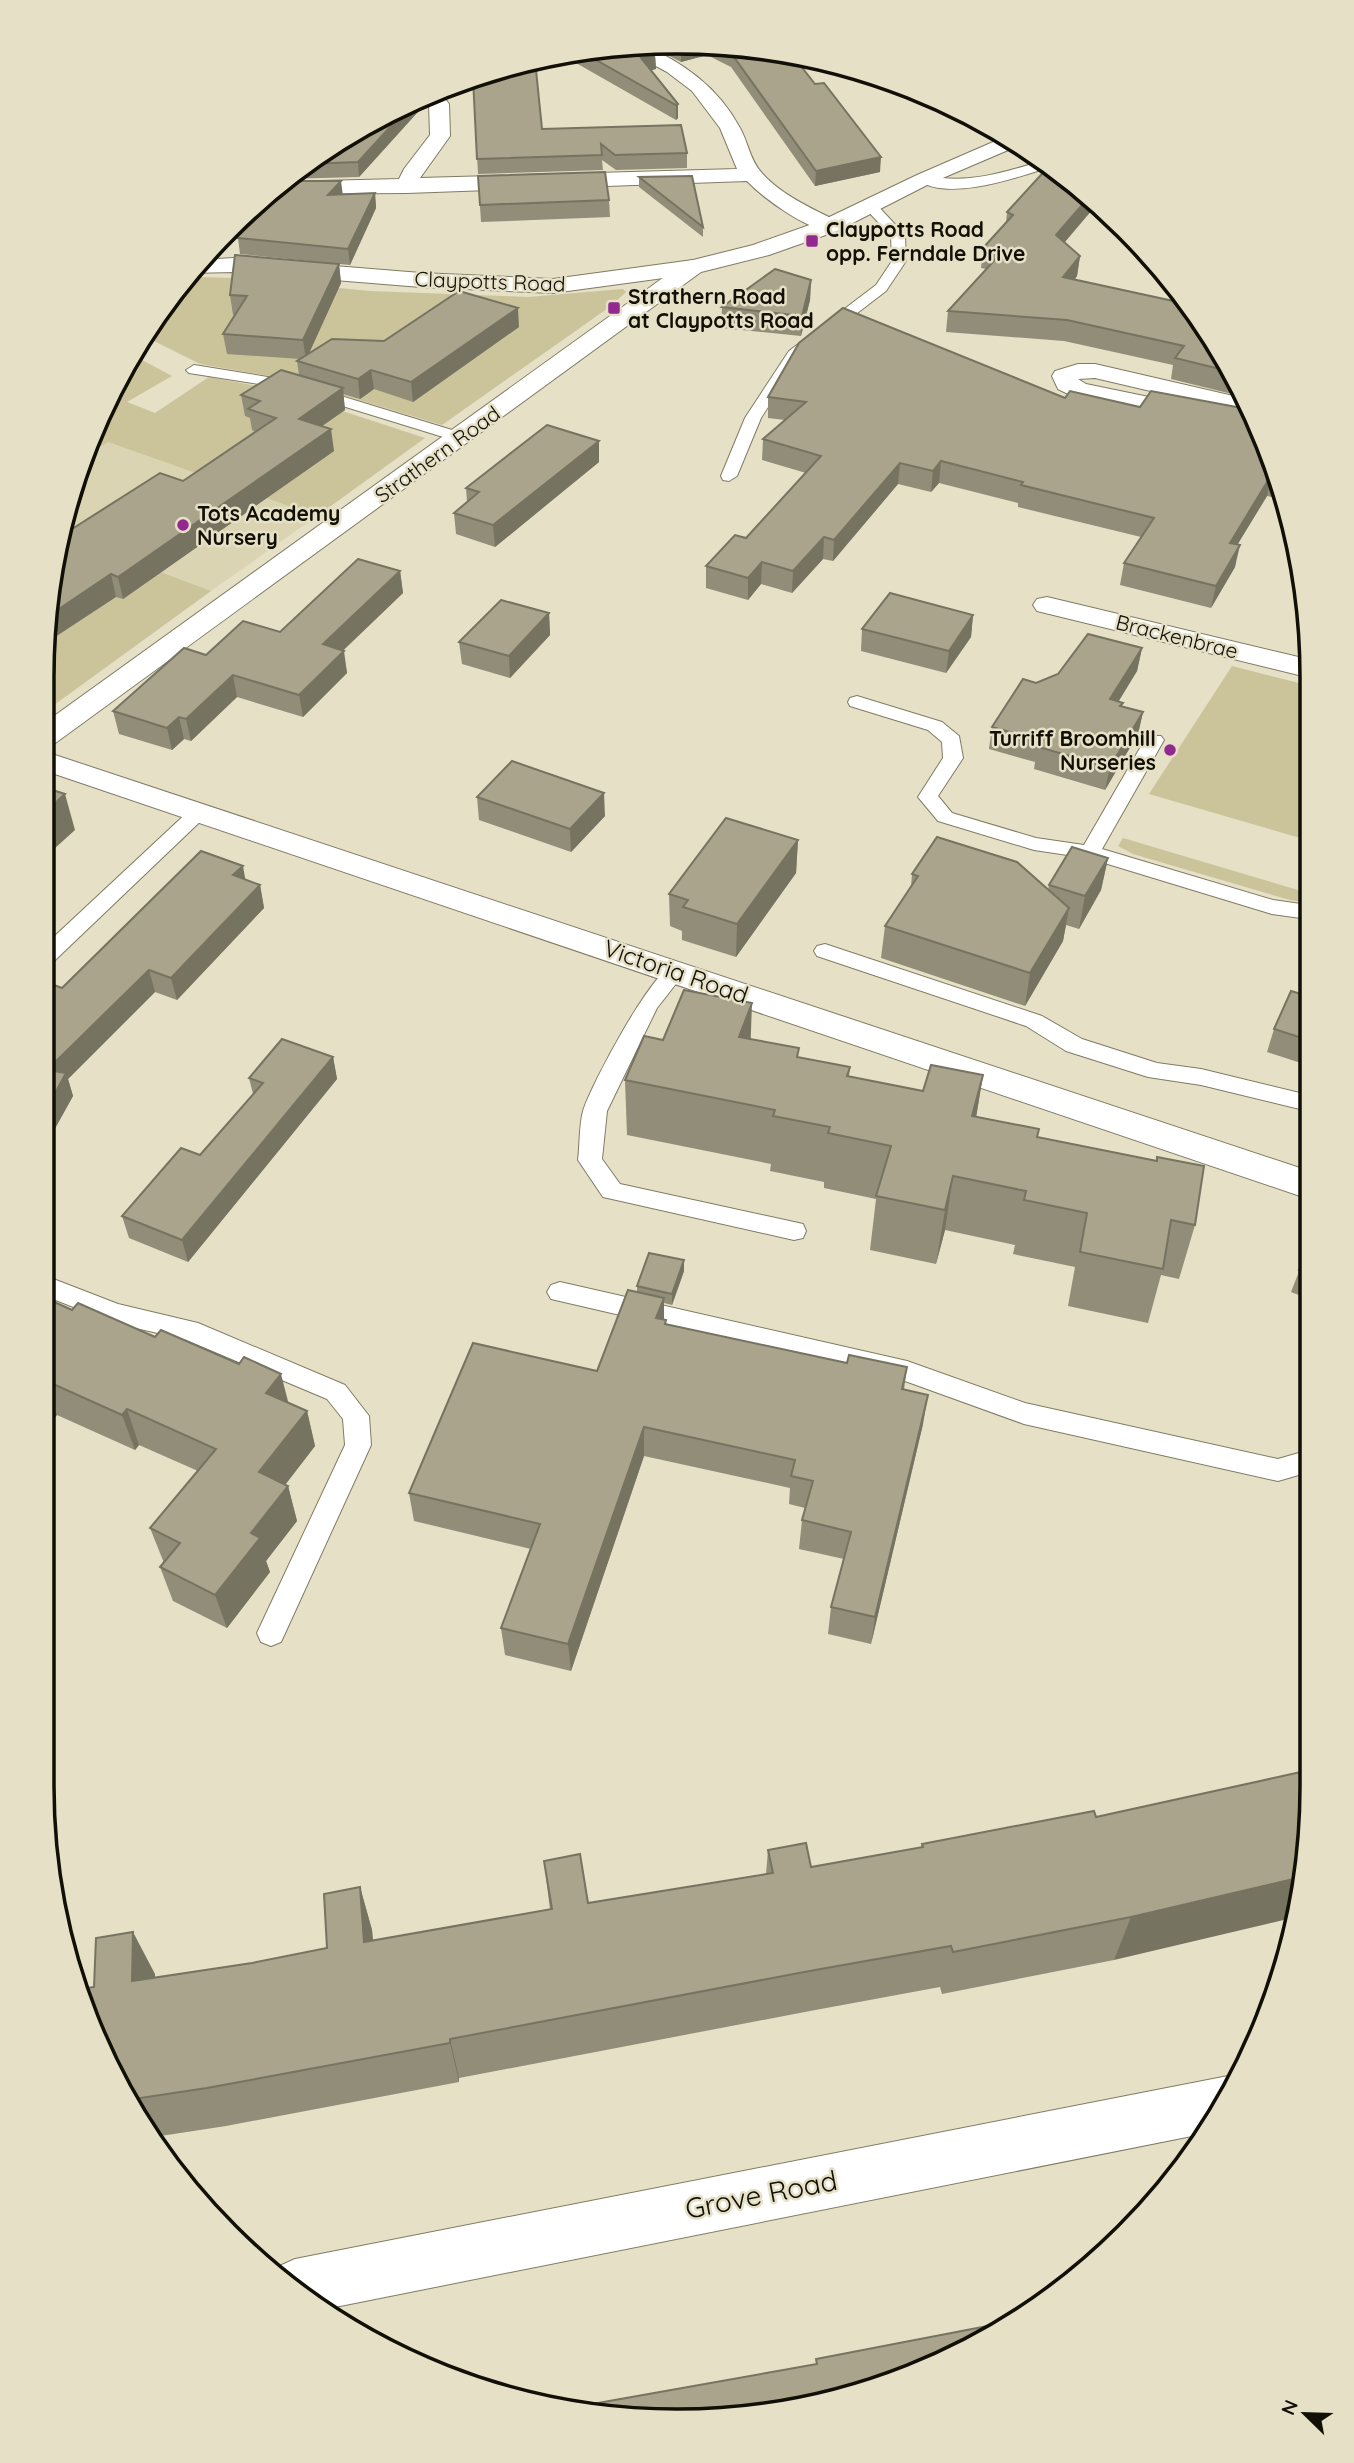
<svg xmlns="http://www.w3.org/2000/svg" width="1354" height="2463" viewBox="0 0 1354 2463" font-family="Quicksand,sans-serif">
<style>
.built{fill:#dad4b2}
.green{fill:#cbc39a}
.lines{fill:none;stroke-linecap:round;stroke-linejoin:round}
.service-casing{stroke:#807b63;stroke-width:2}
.minor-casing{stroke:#807b63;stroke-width:2}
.tertiary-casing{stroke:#807b63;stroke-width:2}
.secondary-casing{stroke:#807b63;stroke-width:2}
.service{fill:#fff;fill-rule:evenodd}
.minor{fill:#fff;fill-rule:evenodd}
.tertiary{fill:#fff;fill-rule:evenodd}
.secondary{fill:#fff;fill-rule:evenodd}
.wall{fill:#918d78}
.shaded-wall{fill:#767361}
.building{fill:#a9a48b;stroke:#767361;stroke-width:2}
.poi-dot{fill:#91298e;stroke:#e5e0c6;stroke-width:2.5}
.labels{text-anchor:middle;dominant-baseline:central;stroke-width:5;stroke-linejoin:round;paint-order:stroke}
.far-poi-label{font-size:21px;font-weight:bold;fill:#110f06;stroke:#e5e0c6;text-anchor:start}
.far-street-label{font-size:21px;fill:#110f06;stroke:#e5e0c6}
.street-label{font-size:24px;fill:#110f06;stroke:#e5e0c6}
.near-street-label{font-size:28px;fill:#110f06;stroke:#e5e0c6}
.rim{fill:none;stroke:#110f06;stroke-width:3.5}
</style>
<rect width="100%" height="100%" fill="#e5e0c6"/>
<polygon class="built" points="108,442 317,516 211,591 60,534 64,512 87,455"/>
<g class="green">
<polygon points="197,277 234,278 370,291 528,297 623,289 626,292 611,306 442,425 293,380 200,364 144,336 184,279"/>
<polygon points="131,354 172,376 127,402 155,413 209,377 278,390 425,438 317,516 108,442 87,455"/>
<polygon points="60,534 211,591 43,713 43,636"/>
<polygon points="1232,666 1307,685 1307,840 1149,794"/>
<polygon points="1123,838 1308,893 1308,903 1290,900 1133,854 1118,846"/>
</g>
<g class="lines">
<g class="service-casing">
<g id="service">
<path d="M 1042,161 L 1050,167 C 1018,177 946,203 917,179 L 924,175 C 967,185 1001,173 1042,161 Z"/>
<polygon points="870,202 875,203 905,235 906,261 886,291 800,357 761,418 737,476 729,481 723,480 721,476 745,418 789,351 876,285 892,261 891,236 863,206"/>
<polygon points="194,365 292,381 465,434 467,437 465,440 453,440 284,388 189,373 186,370"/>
<polygon points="857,696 942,722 959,736 963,758 938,796 952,813 1036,838 1084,845 1147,736 1161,736 1164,740 1102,849 1273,900 1308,905 1308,919 1272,914 1088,858 1034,850 938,821 918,797 943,758 942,742 928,730 850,706 848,702 850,698"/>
<polygon points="199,806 206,808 209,812 206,816 51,964 43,966 43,947 192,808"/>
<polygon points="825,944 1042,1016 1082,1039 1157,1063 1201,1069 1308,1095 1308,1111 1201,1085 1148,1077 1066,1051 1026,1026 817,956 814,951 817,946"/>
<path d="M 675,964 L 683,966 L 686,971 L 657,1008 L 607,1111 L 602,1159 L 620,1184 L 794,1222 L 803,1224 L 806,1231 L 803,1238 L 794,1240 L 603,1197 L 578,1160 C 580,1144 579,1126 583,1111 C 591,1085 652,970 675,964 Z"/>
<polygon points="43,1275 118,1304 198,1323 345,1385 369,1416 371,1445 281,1642 271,1646 261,1642 257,1633 345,1445 343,1419 327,1399 184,1339 114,1323 43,1295"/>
<polygon points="560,1282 907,1361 1025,1403 1278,1459 1309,1450 1309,1472 1278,1481 1024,1424 905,1381 551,1299 547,1292 551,1285"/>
</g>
</g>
<g class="minor-casing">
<g id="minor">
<path d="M 641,44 C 683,62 718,87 740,128 C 748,142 750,160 761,172 C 780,194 811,208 837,221 L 840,226 L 837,231 C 814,236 763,198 747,181 L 407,193 L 268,194 L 281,182 L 399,179 L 404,169 L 430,135 L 429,104 L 432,100 L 446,100 L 449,104 L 450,136 L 420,178 L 737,169 L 720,128 L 692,91 L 667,72 L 619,46 Z"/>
<polygon points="1078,364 1095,364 1242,398 1249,414 1095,378 1078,379 1086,384 1202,408 1206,413 1202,418 1193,421 1070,395 1058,389 1052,376 1055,371"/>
<polygon points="1047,597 1307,659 1307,677 1037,611 1033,605 1037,599"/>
<polygon points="43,751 1309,1171 1309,1199 43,770"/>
<polygon points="1228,2076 1237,2079 1227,2103 1202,2134 320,2310 275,2268 295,2259"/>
</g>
</g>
<g class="tertiary-casing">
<polygon id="tertiary" points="693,260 701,262 704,267 701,272 54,744 43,747 43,724 685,262"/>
</g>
<g class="secondary-casing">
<polygon id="secondary" points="1007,136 1020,145 931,183 837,231 769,255 693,274 553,293 421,287 234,272 189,273 198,260 234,258 421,273 553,279 693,260 753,245 821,221 917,175"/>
</g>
<use href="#service" class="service"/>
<use href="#minor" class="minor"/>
<use href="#tertiary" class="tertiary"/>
<use href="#secondary" class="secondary"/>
</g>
<g class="wall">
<polygon points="635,43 655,55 656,69 651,70 678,104 678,118 676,120 562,55"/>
<polygon points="646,44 759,47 784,53 784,57 880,172 815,186 731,67 707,55 681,62"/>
<polygon points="473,78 542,129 687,153 687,168 616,170 602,160 603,170 478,174"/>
<polygon points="435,93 359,177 284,179 290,173 396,108"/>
<polygon points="1049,166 1064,243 1080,256 1077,276 1075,279 1205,324 1240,396 1171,379 1173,365 1064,341 946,332 948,311 986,269 981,268 983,248 1006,223 1007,212"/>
<polygon points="478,176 609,200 610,217 481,222"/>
<polygon points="639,177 703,227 703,237 639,187"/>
<polygon points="375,193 376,208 350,265 240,254 238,238 342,194"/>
<polygon points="339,264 341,283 309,353 384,341 519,327 413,402 374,389 360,399 343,394 345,410 322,426 334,451 123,599 116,597 72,529 183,481 256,432 252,430 250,418 245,416 241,395 299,375 297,361 300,359 227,354 223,334 235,315 233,315 230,295"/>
<polygon points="811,280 810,300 801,336 721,328 722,307"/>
<polygon points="768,397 1065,398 1278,472 1285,500 1267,496 1237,545 1235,567 1211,608 1120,585 1124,563 1141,537 1018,507 1018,503 939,483 931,492 898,484 833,561 823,559 792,593 761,584 748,600 706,588 706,566 746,538 806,473 762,460 763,439 785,420 768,418"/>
<polygon points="599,441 599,462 495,547 456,534 454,513 467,502 466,488"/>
<polygon points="400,571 403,593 343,650 347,673 303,717 237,697 191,741 184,739 172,750 119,734 113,711 206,655 280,632"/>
<polygon points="549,613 550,635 510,678 462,664 459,642"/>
<polygon points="973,615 971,637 946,673 861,651 862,629"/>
<polygon points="1142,648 1137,671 1118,702 1122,706 1143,712 1138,734 1105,790 1034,769 1035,762 989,749 992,727 1036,683"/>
<polygon points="477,797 605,816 571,852 479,820"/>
<polygon points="798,840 796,873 736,957 682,940 682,931 670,926 669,894"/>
<polygon points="1108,858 1101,890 1079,929 1066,925 1063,941 1025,1006 881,958 885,926 911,887 912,874 1048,890 1049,885"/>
<polygon points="246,880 260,885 264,908 177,1000 155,992 68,1079 73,1096 48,1141 43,1140 43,981 62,988"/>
<polygon points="1308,996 1308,1063 1307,1065 1267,1052 1274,1029"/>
<polygon points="750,1039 798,1057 850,1067 849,1076 923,1091 983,1075 976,1117 1037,1137 1195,1225 1179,1279 1161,1275 1148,1323 1068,1306 1075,1267 1013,1254 1015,1245 945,1230 936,1264 870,1250 876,1199 824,1188 824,1182 770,1171 771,1164 627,1135 625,1080 663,1040"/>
<polygon points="333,1057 337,1079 188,1262 129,1238 122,1216 200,1155 253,1094 249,1078"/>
<polygon points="1309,1246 1309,1299 1291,1292"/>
<polygon points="684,1260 684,1271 672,1305 664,1303 664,1320 666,1320 666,1324 847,1363 907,1367 904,1390 923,1424 871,1644 828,1634 831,1607 844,1559 799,1549 802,1520 805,1508 789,1504 790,1488 644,1456 571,1671 505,1655 501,1628 531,1549 414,1521 409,1493 597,1371 637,1292 637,1286"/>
<polygon points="43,1297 307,1411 315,1446 285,1485 288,1486 297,1521 266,1561 270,1572 227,1628 173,1601 160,1567 164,1563 150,1528 198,1471 139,1445 135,1450 57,1415 51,1421 42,1417"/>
<polygon points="1309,1318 1309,1333 1304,1331"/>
<polygon points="1301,1772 1114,1960 942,1994 940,1987 810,2011 459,2078 459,2082 226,2126 154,2137 76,1990 155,1974 155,1978 252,1963 327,1948 360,1887 372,1930 373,1940 550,1910 544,1861 588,1903 766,1874 768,1850 811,1867 921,1848 922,1844 1096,1817"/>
</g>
<g class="shaded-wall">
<polygon points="691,45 707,46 707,55 681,62 681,48"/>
<polygon points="778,52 784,53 784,59 776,53"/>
<polygon points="655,55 656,69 641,73 641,58"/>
<polygon points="435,93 359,177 358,162 414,101"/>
<polygon points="678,104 678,118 676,120 676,105"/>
<polygon points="881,157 880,172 815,186 816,171"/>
<polygon points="341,181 343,196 328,195"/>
<polygon points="375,193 376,208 350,265 348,249"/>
<polygon points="1090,196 1098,203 1054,255 1056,235"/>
<polygon points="1080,256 1077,276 1060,297 1063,277"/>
<polygon points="339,264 341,283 306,360 303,340"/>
<polygon points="811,280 810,300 801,336 802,316"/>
<polygon points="518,308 519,327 413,402 411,382"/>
<polygon points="371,370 374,389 360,399 358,379"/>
<polygon points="343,388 345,410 302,440 299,419"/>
<polygon points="331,429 334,451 123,599 118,577"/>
<polygon points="599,441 599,462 495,547 493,525"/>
<polygon points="941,461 939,483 931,492 933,471"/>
<polygon points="900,463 898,484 833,561 834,540"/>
<polygon points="1272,474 1267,496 1225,565 1230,543"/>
<polygon points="824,537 823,559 792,593 793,571"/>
<polygon points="1240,545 1235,567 1211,608 1216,586"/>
<polygon points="762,562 761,584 748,600 748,578"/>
<polygon points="400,571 403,593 326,667 323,644"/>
<polygon points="111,574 116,597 43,645 43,636 47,617"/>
<polygon points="549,613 550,635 510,678 509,656"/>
<polygon points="973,615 971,637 946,673 949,651"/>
<polygon points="1142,648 1137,671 1106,722 1110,699"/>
<polygon points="344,651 347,673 303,717 299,695"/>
<polygon points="233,675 237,697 191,741 186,719"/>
<polygon points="1143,712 1138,734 1105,790 1110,767"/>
<polygon points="179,717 184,739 172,750 167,728"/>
<polygon points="604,793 605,816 571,852 570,829"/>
<polygon points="65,794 75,830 43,859 43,814"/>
<polygon points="798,840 796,873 736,957 737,924"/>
<polygon points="1108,858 1101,890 1079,929 1085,896"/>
<polygon points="243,866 247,889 233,875"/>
<polygon points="260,885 264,908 177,1000 171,978"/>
<polygon points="1069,908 1063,941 1025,1006 1030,973"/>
<polygon points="149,970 155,992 68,1079 73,1096 48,1141 43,1124 47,1070"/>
<polygon points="752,1003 750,1058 739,1037"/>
<polygon points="333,1057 337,1079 188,1262 182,1240"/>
<polygon points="983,1075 974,1130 972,1116"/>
<polygon points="953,1176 945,1230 936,1264 945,1210"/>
<polygon points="684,1260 684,1271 672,1305 672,1294"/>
<polygon points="664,1298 664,1328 656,1318"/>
<polygon points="281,1374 290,1409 266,1393"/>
<polygon points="43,1379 57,1415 51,1421 42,1399"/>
<polygon points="928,1395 923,1424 871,1644 875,1617"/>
<polygon points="127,1409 139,1445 135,1450 122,1415"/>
<polygon points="307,1411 315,1446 268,1507 259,1472"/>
<polygon points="644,1427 644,1456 571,1671 568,1644"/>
<polygon points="288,1486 297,1521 266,1561 270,1572 227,1628 215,1595 251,1533"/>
<polygon points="1302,1877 1296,1917 1114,1960 1131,1917"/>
<polygon points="360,1887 372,1930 376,1983 364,1942"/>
<polygon points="133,1932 155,1974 154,2022 132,1981"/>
<polygon points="450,2039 459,2078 459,2082 450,2043"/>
</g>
<g class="building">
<polygon points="635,43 655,55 641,58 678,104 676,105 582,52"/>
<polygon points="675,45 691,45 681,48"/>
<polygon points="718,46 759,47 778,52 776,53 800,65 815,84 824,83 881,157 816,171 731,53"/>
<polygon points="535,60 542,129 681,125 687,153 615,155 601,144 602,155 477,159 473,78 512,64"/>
<polygon points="414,101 358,162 306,164 396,108"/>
<polygon points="1049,166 1090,196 1056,235 1080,256 1063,277 1187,304 1205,324 1228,371 1175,358 1184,346 1067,320 948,311 1002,252 983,248 1013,215 1007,212"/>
<polygon points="605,172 609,200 480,205 478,176"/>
<polygon points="692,176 703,227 639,177"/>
<polygon points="282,181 341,181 328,195 375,193 348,249 238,238 240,220"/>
<polygon points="235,255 339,264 303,340 223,334 247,296 230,295"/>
<polygon points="775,269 811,280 802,316 722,307"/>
<polygon points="459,291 518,308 411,382 371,370 358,379 297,361 332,339 384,341"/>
<polygon points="843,308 1065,398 1070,391 1140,407 1151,391 1247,409 1279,476 1272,474 1230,543 1240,545 1216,586 1124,563 1154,518 1021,485 1023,482 941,461 933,471 900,463 834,540 824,537 793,571 762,562 748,578 706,566 735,535 746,538 821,456 763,439 806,402 768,397 799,343"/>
<polygon points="281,370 343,388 299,419 331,429 118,577 111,574 47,617 62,526 72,529 160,473 183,481 276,418 248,409 260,401 241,395"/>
<polygon points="547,425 599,441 493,525 454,513 479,492 466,488"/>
<polygon points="358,559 400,571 323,644 344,651 299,695 233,675 186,719 179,717 167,728 113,711 184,648 206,655 243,621 280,632"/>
<polygon points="890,593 973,615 949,651 862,629"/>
<polygon points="501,600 549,613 509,656 459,642"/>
<polygon points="1088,634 1142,648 1110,699 1123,703 1120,706 1143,712 1110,767 1038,747 1042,741 992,727 1023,679 1036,683 1058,674"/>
<polygon points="512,761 604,793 570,829 477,797"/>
<polygon points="43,787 65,794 43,814"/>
<polygon points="726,818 798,840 737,924 683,907 688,900 669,894"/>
<polygon points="937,837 1017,862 1069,908 1030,973 885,926 918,876 912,874"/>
<polygon points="1072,847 1108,858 1085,896 1049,885"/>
<polygon points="201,851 243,866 233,875 260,885 171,978 149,970 47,1070 66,1073 43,1115 43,981 62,988"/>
<polygon points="684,990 752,1003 739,1037 799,1048 797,1057 850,1067 847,1076 923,1091 931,1065 983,1075 972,1116 1039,1129 1037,1137 1157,1161 1157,1157 1204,1166 1195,1225 1171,1220 1163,1269 1080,1252 1087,1213 1024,1200 1026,1191 953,1176 945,1210 876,1196 891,1146 828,1133 830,1127 773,1116 775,1110 625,1080 644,1036 663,1040"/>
<polygon points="1291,991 1308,996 1308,1040 1274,1029"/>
<polygon points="282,1039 333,1057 182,1240 122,1216 181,1148 200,1155 263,1083 249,1078"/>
<polygon points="1309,1246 1309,1274 1299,1270"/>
<polygon points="649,1253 684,1260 672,1294 637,1286"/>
<polygon points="628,1290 664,1298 656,1318 666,1320 665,1324 847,1363 849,1355 907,1367 902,1389 928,1395 875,1617 831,1607 851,1532 802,1520 813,1481 791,1476 795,1460 644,1427 568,1644 501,1628 540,1524 409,1493 473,1343 597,1371"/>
<polygon points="43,1297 72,1310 78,1303 155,1337 161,1330 239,1364 244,1357 281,1374 266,1393 307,1411 259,1472 288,1486 251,1533 260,1538 215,1595 160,1567 180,1543 150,1528 216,1449 127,1409 122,1415 42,1379"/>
<polygon points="1301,1772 1311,1792 1311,1827 1302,1877 1131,1917 953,1952 951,1946 815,1970 450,2039 450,2043 207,2088 134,2099 76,1990 94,1987 96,1938 133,1932 132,1981 252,1963 327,1948 324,1894 360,1887 364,1942 552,1909 544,1861 580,1854 588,1903 773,1873 768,1850 806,1843 811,1867 923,1847 922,1844 1094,1811 1096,1817"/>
<polygon points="998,2324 920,2373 719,2420 581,2406 817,2364 816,2359"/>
</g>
<g class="poi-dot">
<rect x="805" y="234" width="14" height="14" rx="3.5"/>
<rect x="607" y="301" width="14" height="14" rx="3.5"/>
<circle cx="183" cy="525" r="7"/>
<circle cx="1170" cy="750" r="7"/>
</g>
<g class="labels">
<g class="far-poi-label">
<text x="826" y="229">Claypotts Road<tspan x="826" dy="24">opp. Ferndale Drive</tspan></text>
<text x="628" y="296">Strathern Road<tspan x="628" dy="24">at Claypotts Road</tspan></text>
<text x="197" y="513">Tots Academy<tspan x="197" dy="24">Nursery</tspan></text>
<text x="1156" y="738" text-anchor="end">Turriff Broomhill<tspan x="1156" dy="24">Nurseries</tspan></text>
</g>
<g class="far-street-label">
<text transform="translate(490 281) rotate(2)">Claypotts Road</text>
<text transform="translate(437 454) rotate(-36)">Strathern Road</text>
<text transform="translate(1177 636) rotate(14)">Brackenbrae</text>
</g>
<g class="street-label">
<text transform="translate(676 971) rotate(19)">Victoria Road</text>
</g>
<g class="near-street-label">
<text transform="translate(761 2194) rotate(-11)">Grove Road</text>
</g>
</g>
<path d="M0 0H1354V2463H0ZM677 54H677A623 623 0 0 1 1300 677V1786A623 623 0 0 1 677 2409H677A623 623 0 0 1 54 1786V677A623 623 0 0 1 677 54Z" fill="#e5e0c6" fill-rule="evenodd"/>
<path class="rim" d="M677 54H677A623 623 0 0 1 1300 677V1786A623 623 0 0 1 677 2409H677A623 623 0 0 1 54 1786V677A623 623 0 0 1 677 54Z"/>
<g transform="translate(1305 2414) rotate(293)" stroke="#e5e0c6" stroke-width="5" paint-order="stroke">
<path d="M0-5L12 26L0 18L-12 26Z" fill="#110f06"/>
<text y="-10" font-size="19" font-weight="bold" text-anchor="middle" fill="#110f06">N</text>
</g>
</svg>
